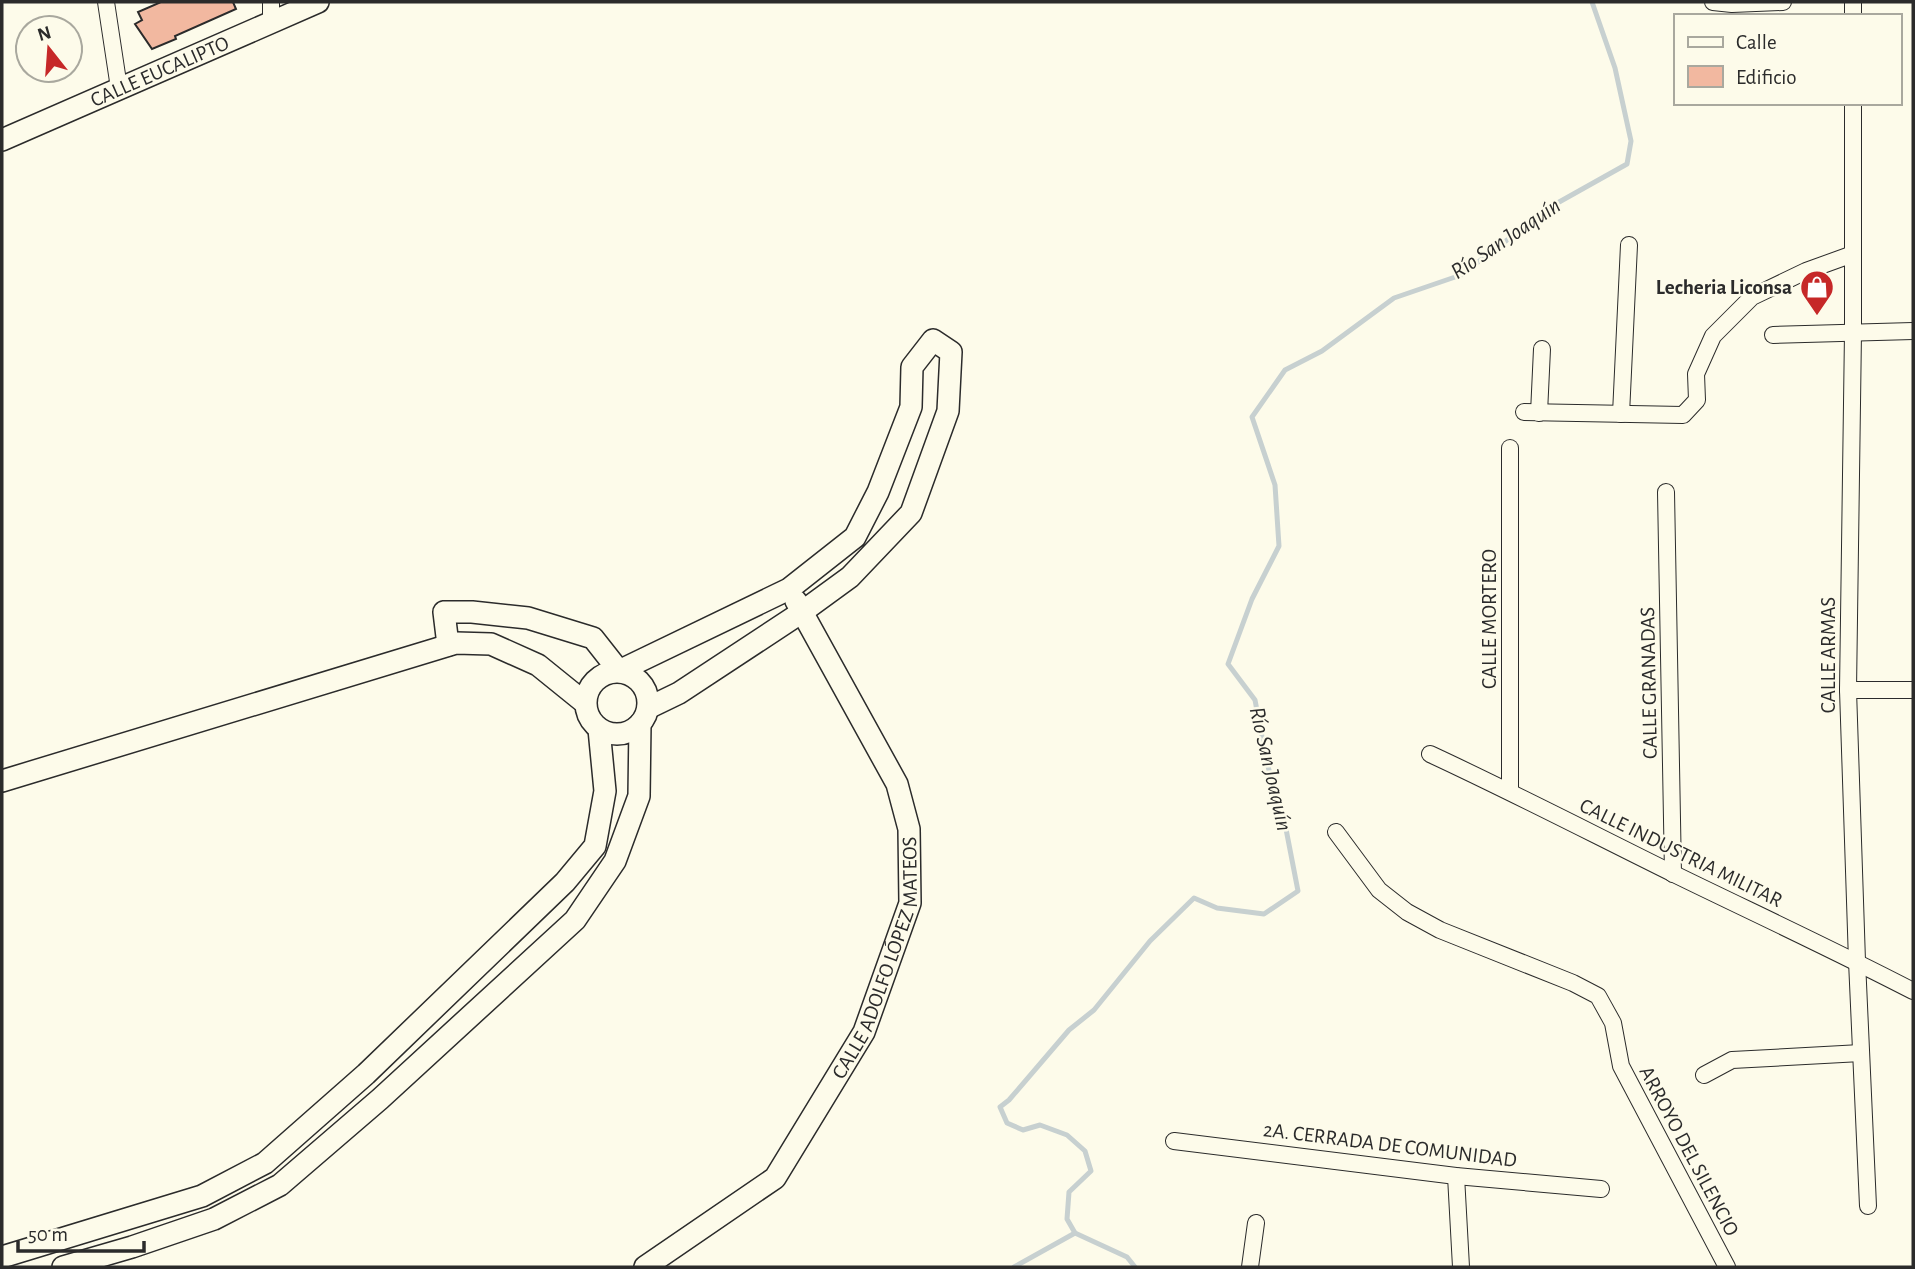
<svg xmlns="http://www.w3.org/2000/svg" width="1915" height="1269" viewBox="0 0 1915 1269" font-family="'Alegreya Sans',sans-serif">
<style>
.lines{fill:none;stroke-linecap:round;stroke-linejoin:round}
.stream{stroke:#c7d0d0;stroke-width:5}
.building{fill:#f2b8a0;stroke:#2b2b2b;stroke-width:2}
.street-casing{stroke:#2b2b2b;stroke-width:18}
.secondary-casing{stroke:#2b2b2b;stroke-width:24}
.street{stroke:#fdfbea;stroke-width:16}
.secondary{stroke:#fdfbea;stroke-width:21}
.labels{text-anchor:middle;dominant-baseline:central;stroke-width:5;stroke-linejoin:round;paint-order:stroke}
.street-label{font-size:21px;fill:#2b2b2b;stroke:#fdfbea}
.poi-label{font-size:21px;font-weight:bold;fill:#2b2b2b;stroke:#fdfbea;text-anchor:end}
.water-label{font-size:23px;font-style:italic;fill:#2b2b2b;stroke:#fdfbea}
</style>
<rect width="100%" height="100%" fill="#fdfbea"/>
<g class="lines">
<g class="stream">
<polyline points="1014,1267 1075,1233"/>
<polyline points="1135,1267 1127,1257 1075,1233 1067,1219 1069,1192 1091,1171 1085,1151 1067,1135 1040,1125 1023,1130 1007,1123 1000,1107 1009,1100 1069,1030 1094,1010 1150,941 1194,898 1217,908 1264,914 1298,891 1286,829 1267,763 1255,700 1228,664 1252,599 1279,546 1275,485 1252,417 1285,370 1322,351 1394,298 1461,275 1552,206 1627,164 1631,141 1615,68 1592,2"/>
</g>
</g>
<polygon class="building" points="158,2 233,2 236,9 175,36 176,39 152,49 135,24 142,20 138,12 159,3"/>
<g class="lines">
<g class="street-casing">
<g id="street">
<polyline points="106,2 119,88"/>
<polyline points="1713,2 1732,4 1783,2"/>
<polyline points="1853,2 1853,16"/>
<polyline points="271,22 271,2"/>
<polyline points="1853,103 1853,332 1848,690 1857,961 1868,1206"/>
<polyline points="1773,335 1913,331"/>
<polyline points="1524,412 1683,415 1697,400 1696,374 1713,336 1752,297 1806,271 1853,254"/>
<polyline points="1539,413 1542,349"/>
<polyline points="1621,414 1629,245"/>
<polyline points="1666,492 1673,874"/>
<polyline points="1848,690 1913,690"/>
<path d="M 1430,754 C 1512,792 1593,834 1674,874 C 1754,913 1834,950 1913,991"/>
<polyline points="1510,791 1510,448"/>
<polyline points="1336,832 1379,890 1407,912 1440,930 1573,983 1598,996 1613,1023 1621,1066 1727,1267"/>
<polyline points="1704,1075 1732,1060 1861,1053"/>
<polyline points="1174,1141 1456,1176 1601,1189"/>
<polyline points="1456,1176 1461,1267"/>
<polyline points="1250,1267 1256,1223"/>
</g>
</g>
<g class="secondary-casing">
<g id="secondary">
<path id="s1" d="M 2,140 L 318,2"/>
<polyline points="448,645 444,612 472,612 528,618 593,638 619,671 789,589 855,537 878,492 911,407 912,367 933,340 951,352 948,411 911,513 850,577 802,612 679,693 648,708"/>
<circle cx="617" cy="703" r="31"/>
<polyline points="2,781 456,643 491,644 538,665 585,703"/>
<polyline points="2,1257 202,1196 265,1163 366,1074 565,882 595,846 605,791 599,729"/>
<polyline points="63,1267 132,1247 214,1219 280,1185 380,1099 575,920 615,861 639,796 640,724"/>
<path id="s2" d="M 645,1267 L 775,1178 L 864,1032 L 910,903 L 909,829 L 897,784 L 796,601"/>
</g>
</g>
<use href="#street" class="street"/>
<use href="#secondary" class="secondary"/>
</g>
<defs>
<g id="shop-pin" transform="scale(1.75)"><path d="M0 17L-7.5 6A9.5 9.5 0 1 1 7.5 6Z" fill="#c62828" stroke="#fdfbea"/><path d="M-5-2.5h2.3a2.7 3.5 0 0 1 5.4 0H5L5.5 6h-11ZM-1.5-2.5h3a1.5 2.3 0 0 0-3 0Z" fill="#fff"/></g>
</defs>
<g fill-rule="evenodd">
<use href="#shop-pin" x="1817" y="287"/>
</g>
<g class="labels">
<g class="street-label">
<text stroke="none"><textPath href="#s1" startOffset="172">CALLE EUCALIPTO</textPath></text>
<text transform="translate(1489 619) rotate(-90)">CALLE MORTERO</text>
<text transform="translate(1828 655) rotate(-90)">CALLE ARMAS</text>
<text transform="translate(1649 683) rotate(-91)">CALLE GRANADAS</text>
<text transform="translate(1681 853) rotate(26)">CALLE INDUSTRIA MILITAR</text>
<text stroke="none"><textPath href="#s2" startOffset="404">CALLE ADOLFO LÓPEZ MATEOS</textPath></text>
<text transform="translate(1390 1145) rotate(7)">2A. CERRADA DE COMUNIDAD</text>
<text transform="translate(1689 1151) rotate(62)">ARROYO DEL SILENCIO</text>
</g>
<g class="poi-label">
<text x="1792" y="287">Lecheria Liconsa</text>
</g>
<g class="water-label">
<text transform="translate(1506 239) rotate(-34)">Río San Joaquín</text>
<text transform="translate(1270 769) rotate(77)">Río San Joaquín</text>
</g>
</g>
<rect width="1915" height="1269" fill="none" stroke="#2b2b2b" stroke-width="7"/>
<rect x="1674" y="14" width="228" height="91" fill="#fdfbea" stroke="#a9a89e" stroke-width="2"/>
<rect x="1688" y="37" width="35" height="10" fill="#fdfbea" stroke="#a9a89e" stroke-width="2"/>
<text x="1736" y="49" font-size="21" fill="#2b2b2b">Calle</text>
<rect x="1688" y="66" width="35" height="21" fill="#f2b8a0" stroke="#a9a89e" stroke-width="2"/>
<text x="1736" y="84" font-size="21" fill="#2b2b2b">Edificio</text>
<g transform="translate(49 49) rotate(343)"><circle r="33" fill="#fdfbea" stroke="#a9a89e" stroke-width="2"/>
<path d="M0-5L12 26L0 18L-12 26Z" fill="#c62828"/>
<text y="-10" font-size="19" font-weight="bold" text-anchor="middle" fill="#2b2b2b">N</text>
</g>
<path d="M18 1241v10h126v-10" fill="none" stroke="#2b2b2b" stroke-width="3.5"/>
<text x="28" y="1241" font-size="21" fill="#2b2b2b" stroke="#fdfbea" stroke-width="5" paint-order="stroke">50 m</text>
</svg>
